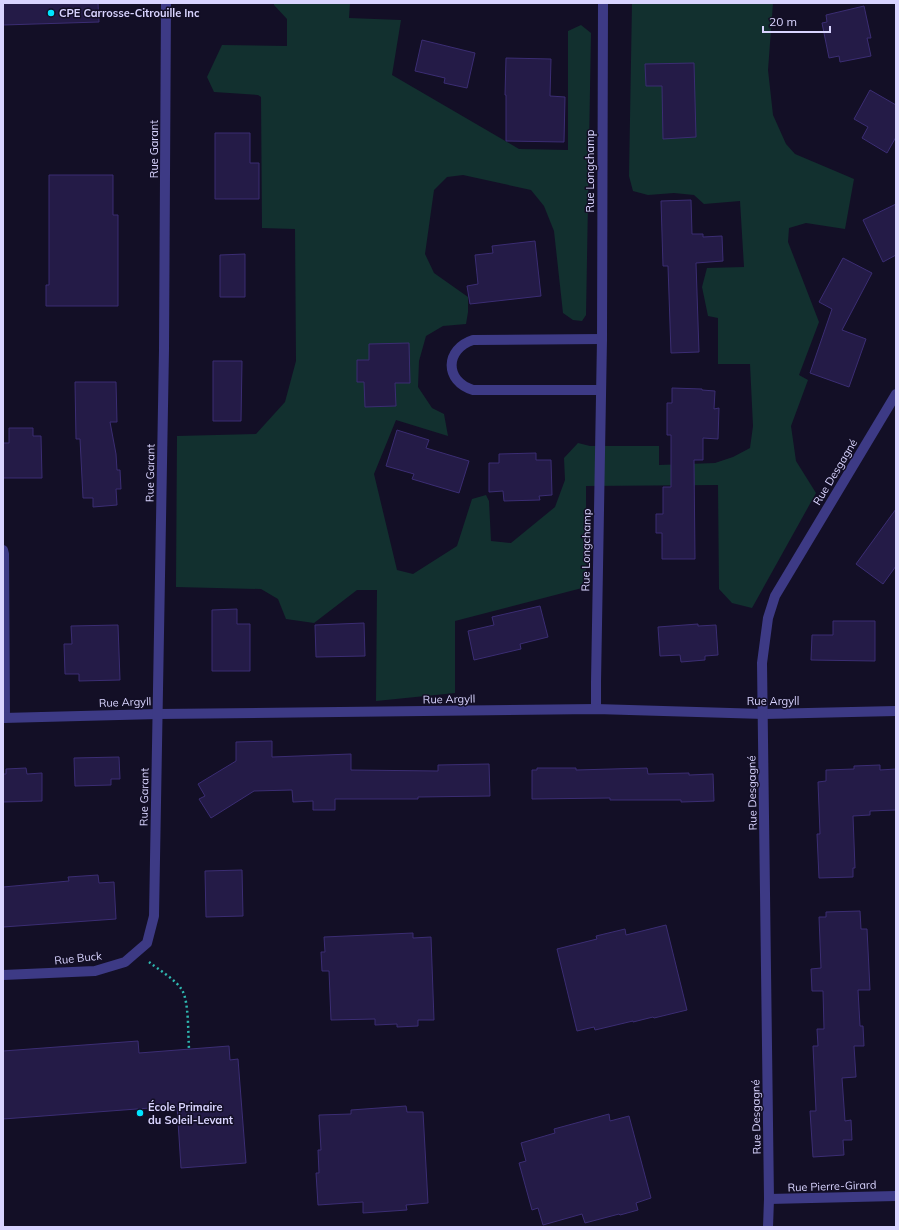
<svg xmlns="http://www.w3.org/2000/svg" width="899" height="1230" viewBox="0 0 899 1230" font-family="Mulish,sans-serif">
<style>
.green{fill:#12302f}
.building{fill:#241b47;stroke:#3b2d73}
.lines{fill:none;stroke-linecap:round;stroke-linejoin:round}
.path{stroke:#2fb8b0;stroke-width:2.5;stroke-dasharray:2 3;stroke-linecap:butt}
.minor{stroke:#3d3a85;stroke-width:10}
.poi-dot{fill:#00e5ff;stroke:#130f26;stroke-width:1.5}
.labels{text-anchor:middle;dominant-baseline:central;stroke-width:3;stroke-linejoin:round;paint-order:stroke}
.poi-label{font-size:11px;font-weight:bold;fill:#d9d4ff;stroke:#130f26;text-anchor:start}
.street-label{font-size:11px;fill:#d9d4ff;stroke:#130f26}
</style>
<rect width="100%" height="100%" fill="#130f26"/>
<polygon class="green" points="274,3 350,3 349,18 401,20 392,75 519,149 568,150 568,31 581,25 591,33 586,315 582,321 573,320 563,313 554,231 544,206 531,190 463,175 447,177 434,190 425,254 434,273 468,297 468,312 466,324 443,326 426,336 419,361 418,387 432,408 444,414 448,436 396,420 374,474 397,570 413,574 457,546 472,499 486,495 489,501 491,541 511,543 555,507 565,480 564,458 578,443 590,446 659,446 659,465 715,463 733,457 750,448 753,426 750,364 718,364 718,318 708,316 702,287 707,268 744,267 740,201 704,204 694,195 674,193 648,195 633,191 629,176 632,3 773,3 768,70 773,115 786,144 795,154 854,179 845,229 806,223 789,228 788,242 819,322 799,375 808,380 791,426 796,461 816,493 752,608 732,603 719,589 718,485 586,486 586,587 455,621 455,693 376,701 377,590 357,590 314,623 286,619 278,599 261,589 176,587 177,436 256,434 285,402 296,361 295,229 262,228 261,97 258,95 214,92 207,77 222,45 287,46 287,19 274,5"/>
<g class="building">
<polygon points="3,3 98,3 99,22 3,25"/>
<polygon points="864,6 871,38 867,38 871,56 840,62 839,56 829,58 822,23 827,22 826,15"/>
<polygon points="422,40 475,53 467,88 444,83 445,78 415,71"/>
<polygon points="506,58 551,59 550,96 565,97 564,142 506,141 506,95 505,95"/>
<polygon points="694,63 696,137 663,139 662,86 646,86 645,64"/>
<polygon points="870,90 896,105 896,137 887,153 862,138 868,127 854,119"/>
<polygon points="215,133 250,133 250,163 259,163 259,199 215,199"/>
<polygon points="49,175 113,175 113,215 118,215 118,306 46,306 46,285 49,285"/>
<polygon points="691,200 692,234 703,234 703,237 722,236 723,261 696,263 699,352 671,353 668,266 663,266 661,201"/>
<polygon points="896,204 896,255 883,262 863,220"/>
<polygon points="535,241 541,296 470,304 467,286 478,284 475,255 493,253 492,246"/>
<polygon points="245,254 245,297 220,297 220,255"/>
<polygon points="843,258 872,273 842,330 866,339 849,387 810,373 832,309 819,302"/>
<polygon points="409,343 410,383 395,383 396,406 365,407 364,382 357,382 357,360 369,360 369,344"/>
<polygon points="213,361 242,361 241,421 213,421"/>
<polygon points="75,382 116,382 117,422 110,422 116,454 117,470 120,470 121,489 116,489 117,505 93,507 93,498 83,498 80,439 76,439"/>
<polygon points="672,388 702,389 702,390 715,391 714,409 719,408 718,439 703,438 703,460 694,460 695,559 662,559 662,533 656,533 656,514 663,514 663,487 671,487 671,435 667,435 667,403 672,403"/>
<polygon points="9,428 33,428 33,436 41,436 42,478 3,478 3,443 9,443"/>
<polygon points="397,430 429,440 426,448 469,461 459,493 412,479 414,474 386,466"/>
<polygon points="536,453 536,460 551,460 552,495 539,496 540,500 504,501 503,491 489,492 489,463 499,463 499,454"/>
<polygon points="896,509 896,566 883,584 856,564"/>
<polygon points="540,606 548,637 520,644 521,649 474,660 468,631 494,625 492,617"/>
<polygon points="237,609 237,624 250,624 250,671 212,671 212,610"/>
<polygon points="833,621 875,621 875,661 811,660 812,635 833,635"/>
<polygon points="364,623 365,656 316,657 315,625"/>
<polygon points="698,624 698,626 716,625 718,655 705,656 705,660 681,662 680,655 660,656 658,627"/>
<polygon points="118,625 120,680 79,681 79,674 65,674 64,644 72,644 71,626"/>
<polygon points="272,741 272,757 351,754 351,770 438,771 438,765 489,764 490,796 418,797 418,799 335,799 335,810 313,810 313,801 293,802 292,790 254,791 211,818 199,799 205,796 198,784 236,761 236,742"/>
<polygon points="119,757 120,779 111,779 111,785 75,786 74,758"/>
<polygon points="880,765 880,770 896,769 896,810 870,811 870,815 853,816 855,868 853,868 853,877 819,878 817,834 820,834 818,782 826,781 826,770 854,769 854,766"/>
<polygon points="26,768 27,774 42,773 42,801 3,802 3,774 6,774 6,769"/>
<polygon points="537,768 576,768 576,770 647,768 648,774 689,773 689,775 713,774 714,801 681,802 681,800 610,800 610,798 532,799 532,770 537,770"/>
<polygon points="242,870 243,916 206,917 205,871"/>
<polygon points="98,875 99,883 114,882 116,919 3,927 3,887 69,881 68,877"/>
<polygon points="860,911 861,929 867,929 870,990 858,990 860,1026 863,1026 864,1046 854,1046 856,1077 842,1078 845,1121 851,1120 852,1140 843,1140 844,1155 813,1157 810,1111 816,1111 813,1046 818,1046 817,1029 824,1029 823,991 812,991 811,969 821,968 819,917 826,917 826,912"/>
<polygon points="666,925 687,1010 654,1018 653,1017 633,1022 633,1021 595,1030 594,1027 577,1031 557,949 597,939 596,936 625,929 626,935"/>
<polygon points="413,933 413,938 431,937 434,1020 418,1020 418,1026 397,1027 397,1024 375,1025 375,1019 331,1020 329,971 322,971 321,952 325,952 324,937"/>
<polygon points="138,1041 139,1053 229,1046 230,1060 238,1059 246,1163 181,1168 177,1106 3,1119 3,1051"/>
<polygon points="406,1106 407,1112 423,1112 428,1203 406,1205 407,1210 363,1213 363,1202 318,1205 316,1173 319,1173 318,1150 321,1150 319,1115 351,1114 351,1110"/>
<polygon points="609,1114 610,1121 629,1116 651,1198 636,1203 638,1210 620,1215 619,1214 585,1223 582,1214 543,1225 538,1208 532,1210 519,1163 526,1161 521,1143 555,1133 554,1129"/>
</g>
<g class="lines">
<path class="path" d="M 149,962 C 159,970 175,979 182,990 C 189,1001 188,1035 189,1049"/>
<g class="minor">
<path d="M 601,390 L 473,390 C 444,381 445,349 473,340 L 602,339"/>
<polyline points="3,550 4,554 5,718"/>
<polyline points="596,709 596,682 602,339 603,3"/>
<polyline points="3,718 158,714 596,709 764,714 896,711"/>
<polyline points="3,975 95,971 125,962 147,943 154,916 164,350 166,3"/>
<polyline points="769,1199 896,1196"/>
<polyline points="768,1227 769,1199 762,663 768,618 775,596 896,394"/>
</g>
</g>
<g class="poi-dot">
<circle cx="51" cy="13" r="4"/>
<circle cx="140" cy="1113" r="4"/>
</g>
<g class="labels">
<g class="poi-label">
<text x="59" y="13">CPE Carrosse-Citrouille Inc</text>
<text x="148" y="1107">École Primaire<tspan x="148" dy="13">du Soleil-Levant</tspan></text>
</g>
<g class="street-label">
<text transform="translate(154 149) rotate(-90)">Rue Garant</text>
<text transform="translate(590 171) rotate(-90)">Rue Longchamp</text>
<text transform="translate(835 472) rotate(-59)">Rue Desgagné</text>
<text transform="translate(150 473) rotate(-89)">Rue Garant</text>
<text transform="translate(586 550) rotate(-89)">Rue Longchamp</text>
<text transform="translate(449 699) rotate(-1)">Rue Argyll</text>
<text x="773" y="701">Rue Argyll</text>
<text transform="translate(125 702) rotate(-2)">Rue Argyll</text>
<text transform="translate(752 793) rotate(-91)">Rue Desgagné</text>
<text transform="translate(144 797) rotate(-89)">Rue Garant</text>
<text transform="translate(78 958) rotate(-6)">Rue Buck</text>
<text transform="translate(756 1117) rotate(-91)">Rue Desgagné</text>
<text transform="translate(832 1186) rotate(-2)">Rue Pierre-Girard</text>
</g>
</g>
<rect width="899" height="1230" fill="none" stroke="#d9d4ff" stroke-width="8"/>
<path d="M763 26v6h67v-6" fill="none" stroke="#d9d4ff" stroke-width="2"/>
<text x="769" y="26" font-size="12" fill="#d9d4ff" stroke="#130f26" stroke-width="3" paint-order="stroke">20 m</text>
</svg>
